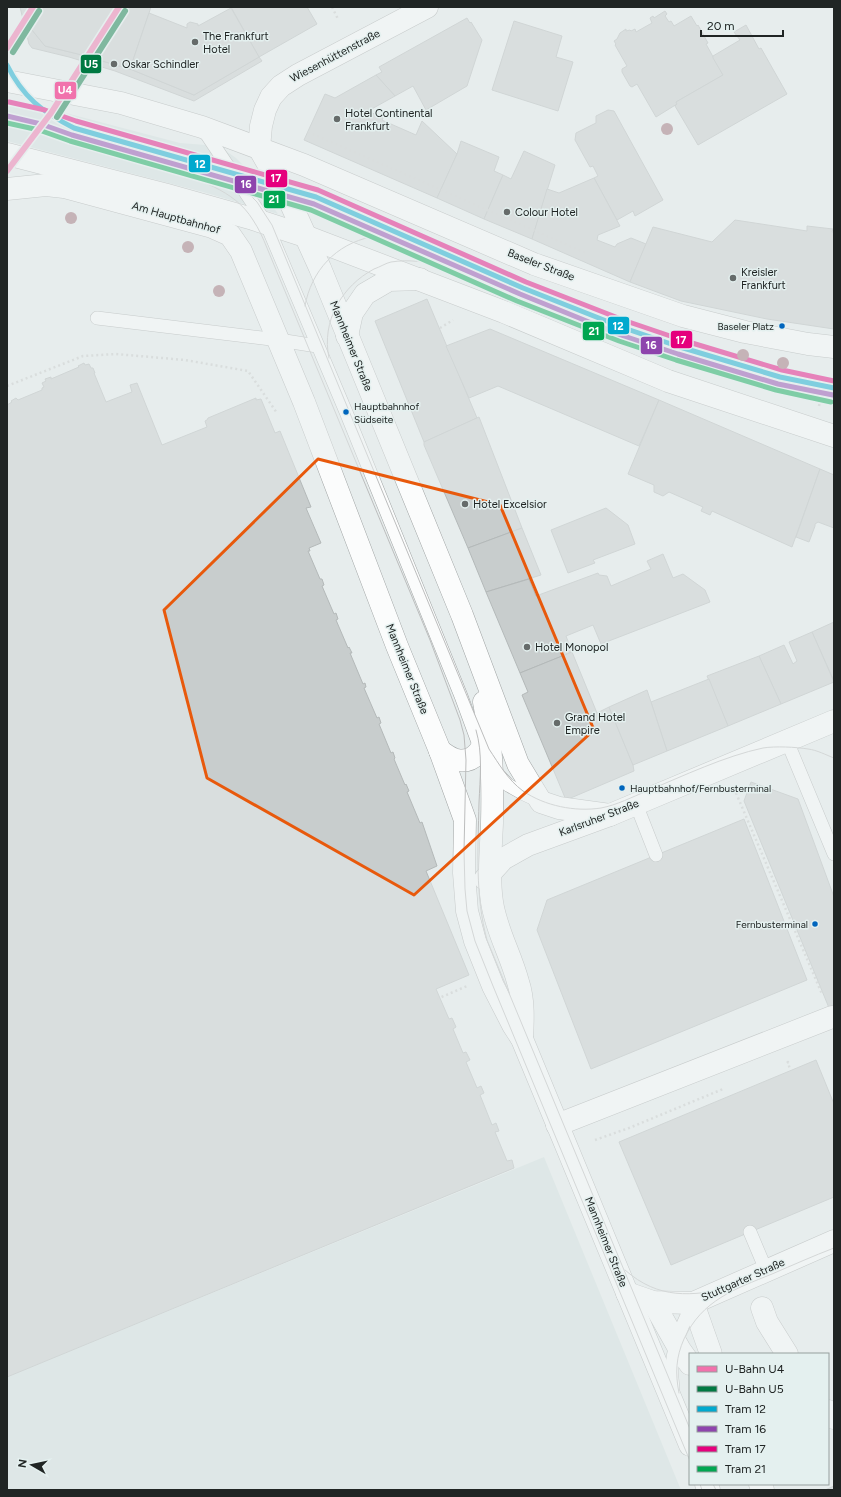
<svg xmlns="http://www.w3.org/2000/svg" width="841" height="1497" viewBox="0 0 841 1497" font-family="Figtree,sans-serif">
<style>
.built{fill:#d3e1e0}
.building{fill:#c8cdcd;stroke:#b4b9b9}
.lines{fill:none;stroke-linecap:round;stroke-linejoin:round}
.lane-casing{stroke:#a0a4a4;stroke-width:14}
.street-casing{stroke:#a0a4a4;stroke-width:23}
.primary-casing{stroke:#a0a4a4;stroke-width:23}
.path{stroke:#c8cbca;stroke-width:2.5;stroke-dasharray:2 3;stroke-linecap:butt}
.lane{stroke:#fbfcfc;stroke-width:13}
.street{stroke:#fbfcfc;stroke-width:22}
.primary{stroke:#fbfcfc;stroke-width:22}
.tram{stroke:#bcbdbd;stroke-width:1}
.tram-1-casing{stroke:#e4f0ef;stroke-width:8}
.tram-2-casing{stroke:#e4f0ef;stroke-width:8}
.tram-3-casing{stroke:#e4f0ef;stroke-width:8}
.tram-4-casing{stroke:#e4f0ef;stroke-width:8}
.tram-1{stroke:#00a9ce;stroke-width:5}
.tram-2{stroke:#8e44ad;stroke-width:5}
.tram-3{stroke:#e5007d;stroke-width:5}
.tram-4{stroke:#00a651;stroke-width:5}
.metro-1-casing{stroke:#e4f0ef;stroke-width:9}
.metro-2-casing{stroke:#e4f0ef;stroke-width:9}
.metro-1{stroke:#f172ac;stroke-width:6}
.metro-2{stroke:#007942;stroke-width:6}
.tree{fill:#9c6d76}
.marked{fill:none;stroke:#e8590c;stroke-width:3;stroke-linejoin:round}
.poi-dot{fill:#666b6a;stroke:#e4f0ef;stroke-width:1.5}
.bus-dot{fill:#0065bd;stroke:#e4f0ef;stroke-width:1.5}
.labels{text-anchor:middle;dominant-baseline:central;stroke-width:3;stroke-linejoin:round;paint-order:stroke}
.bus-label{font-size:10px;fill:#202524;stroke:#e4f0ef;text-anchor:end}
.poi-label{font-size:11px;fill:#202524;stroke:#e4f0ef;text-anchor:start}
.street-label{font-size:11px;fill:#202524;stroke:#e4f0ef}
.line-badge{stroke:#e4f0ef;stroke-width:1.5}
.badge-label{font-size:11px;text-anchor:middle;font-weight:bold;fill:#fff}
</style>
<rect width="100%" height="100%" fill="#e7eded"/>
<g class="built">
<polygon points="7,101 43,107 180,143 219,146 236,158 250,172 278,214 203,192 7,141"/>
<polygon points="544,1157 681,1490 7,1490 7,1377"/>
</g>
<g class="building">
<polygon points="20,7 27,7 32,30 45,46 78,54 130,69 194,95 259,57 262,61 194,101 115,71 69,57 32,48 29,44"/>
<polygon points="27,7 151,7 130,69 78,54 45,46 32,30"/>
<polygon points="231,7 307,7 317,24 259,57"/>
<polygon points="231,8 259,57 194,95 130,69 149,13 187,28 187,24 190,22 198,24 198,26"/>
<polygon points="665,11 667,14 665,16 669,22 671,21 674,26 691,16 697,26 698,25 708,43 706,44 723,75 676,102 677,104 656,117 637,84 632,87 630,86 622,72 622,69 627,66 615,45 616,44 614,41 617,39 620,33 626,29 626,31 630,30 631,31 635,29 636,32 652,23 650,18 653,16 654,18"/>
<polygon points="467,18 470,23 471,22 482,40 467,86 426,110 413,86 395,96 376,75 382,72 379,67"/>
<polygon points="514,21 562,36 556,57 573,62 558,111 492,90"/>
<polygon points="746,25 759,49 761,48 787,94 698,145 675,106 677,104 676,102 723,75 713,58 713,56 740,40 734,32"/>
<polygon points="376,75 395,96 368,111 383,118 382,120 384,121 416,135 422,121 457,154 437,198 304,140 325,94 335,98"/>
<polygon points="608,110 614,111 663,200 635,216 633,211 617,220 594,178 598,176 593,166 590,167 575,140 576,133 596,123 596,116"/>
<polygon points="461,141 499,157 494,171 503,175 484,219 437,198 457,154"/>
<polygon points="524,151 555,165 532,239 484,219 503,175 511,179"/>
<polygon points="594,178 620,226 598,235 597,240 615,247 617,244 631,238 646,244 630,282 532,239 547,189 559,193"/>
<polygon points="735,220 807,231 807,226 833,229 832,232 834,232 834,329 767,319 681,301 630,282 653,227 712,242"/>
<polygon points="427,299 477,418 424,442 375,321"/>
<polygon points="490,329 659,400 639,446 498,386 469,398 446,346"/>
<polygon points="84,363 85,365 89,364 91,368 93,368 95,373 94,373 106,402 132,392 130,385 137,383 162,445 207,427 205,421 207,420 208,418 256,398 256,400 261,399 275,433 280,431 311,507 306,508 321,543 309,548 310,551 308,551 320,579 322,579 324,585 322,586 334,614 336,613 338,619 336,620 348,648 349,647 352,653 350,653 363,684 365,683 366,687 364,688 377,718 379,717 381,723 379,724 391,753 393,752 395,758 394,759 405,785 406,784 409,791 407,792 420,823 422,822 437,866 426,871 469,975 436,989 449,1019 452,1018 456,1027 453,1029 463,1053 466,1052 470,1060 466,1062 477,1088 481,1086 484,1093 480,1095 492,1125 496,1123 499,1131 495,1132 507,1161 512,1160 514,1168 7,1377 7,405 12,402 11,401 16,398 18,400 42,390 42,388 44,387 42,383 46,381 45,379 51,377 51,379 79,367 78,366"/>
<polygon points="659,400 820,469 792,547 712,511 710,515 701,511 703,507 669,492 663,496 654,492 654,485 628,474"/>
<polygon points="479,417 522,528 468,548 424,445 424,442"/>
<polygon points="820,469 834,475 834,528 818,522 815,524 815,526 809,542 796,537"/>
<polygon points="606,508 628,525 635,544 593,560 595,563 568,573 551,530"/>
<polygon points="522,528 541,575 486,592 468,548"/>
<polygon points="663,554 673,578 683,574 705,590 710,602 601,644 593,625 566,636 572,652 520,673 486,592 529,579 536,596 598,573 599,575 607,576 611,586 651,569 647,561"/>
<polygon points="834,622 834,681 812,632"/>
<polygon points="812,632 834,682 781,704 759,656 784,645 793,664 797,661 789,642"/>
<polygon points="572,652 597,713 609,707 633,765 634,771 566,800 522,695 528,692 520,673"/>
<polygon points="759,656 781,704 728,726 707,676"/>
<polygon points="709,679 728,726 667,751 651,702"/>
<polygon points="647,690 667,751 633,765 609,707"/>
<polygon points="751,782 798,799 834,897 834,1020 744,801"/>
<polygon points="744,819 807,980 591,1069 537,930 547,900"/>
<polygon points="816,1060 834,1104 834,1197 671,1265 619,1142"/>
<polygon points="834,1486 834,1490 825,1490"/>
</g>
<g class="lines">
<g class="lane-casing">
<g id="lane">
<polyline points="203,129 266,223 346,412 461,696 479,745 485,757 493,769 508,785 524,794 539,801"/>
<polyline points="97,318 279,340 317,346"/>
<polyline points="787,741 834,854"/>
<polyline points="636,804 656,855"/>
<polyline points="750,1232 766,1270"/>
<path d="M 673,1388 C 668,1357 679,1331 693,1303"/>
</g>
</g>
<g class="street-casing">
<g id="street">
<polyline points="427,7 298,75 281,86 271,97 265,110 261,126 259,148 291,204 320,268 462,615 518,764 541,802 559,808 610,815"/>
<polyline points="7,189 46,185 64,187 212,227 230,235 241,251 304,402 397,646 440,751 465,820 464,873 467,911 475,941 493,986 513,1025 522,1039 690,1445"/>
<polyline points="347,336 352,313 365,294 389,280 420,279"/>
<path d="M 484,702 C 492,744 493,781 492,823 C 491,849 488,876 492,902 C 496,930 511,955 518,982 C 524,1000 523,1020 522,1039"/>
<path d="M 440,751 C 445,754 451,759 457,760 C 477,764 484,745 489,731"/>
<polyline points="485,879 503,859 528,845 610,815 834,721"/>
<polyline points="557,1125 832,1017"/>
<polyline points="627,1293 653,1302 693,1303 834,1241"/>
<polyline points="653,1302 680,1350 690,1364"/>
<polyline points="693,1303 711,1354"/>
<polyline points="762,1308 767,1322 787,1354"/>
<polyline points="828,1411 834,1418"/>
<polyline points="706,1484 709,1490"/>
<polyline points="760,1484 763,1490"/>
</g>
</g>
<g class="primary-casing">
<g id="primary">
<polyline points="7,81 121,103 202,127 304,165 534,264 683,316 745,332 808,344 834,347"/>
<polyline points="7,154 167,195 253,219 305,236 504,312 668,381 834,436"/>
</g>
</g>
<g class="path">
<polyline points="332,7 338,19"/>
<polyline points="308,132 586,253"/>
<polyline points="440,328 453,320"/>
<polyline points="7,386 83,356 116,354 185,360 248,371 277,413"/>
<polyline points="819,406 825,378 834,379"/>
<polyline points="736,793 822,994"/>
<polyline points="437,999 467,986"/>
<polyline points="787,1063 788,1062 790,1070"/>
<polyline points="595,1140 629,1128 723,1089"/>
</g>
<use href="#lane" class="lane"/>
<use href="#street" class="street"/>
<use href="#primary" class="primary"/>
<g class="tram">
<path d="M 184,160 L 236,181 L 257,202 L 272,225 L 489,749 C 499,764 508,780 523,791 C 545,806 575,812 601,808 C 617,805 632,797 647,791 C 683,776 725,756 763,748 C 775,746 796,747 808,749 C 817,750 826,755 834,758"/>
<path d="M 165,168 C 197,180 234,189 253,220 C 259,229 263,238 267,248 L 430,640 L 460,720 L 464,735 L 466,760 L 464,851 L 465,889 L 467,911 L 475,941 L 493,986 L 690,1461"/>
<path d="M 305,306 C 311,271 336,244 371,237 C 376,237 381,235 386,235 C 397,236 408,240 419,243"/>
<path d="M 329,358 C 321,321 342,286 374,269 C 380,267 386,263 391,262 C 410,259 425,262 443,266"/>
<path d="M 476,730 C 483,754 480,778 479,803 C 478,849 475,896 487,940 L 690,1429"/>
<path d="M 625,1270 C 659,1300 691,1296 732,1288"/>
<path d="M 679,1393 C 675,1373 676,1357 684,1339 C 702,1300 735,1289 772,1274 C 793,1265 813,1256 834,1248"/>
<polyline points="700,1484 702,1490"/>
<polyline points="713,1484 716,1490"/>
</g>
<g class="tram-1-casing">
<path id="tram-1" d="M 7,65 C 23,97 42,112 74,128 L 316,197 L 523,288 L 624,328 L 680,347 L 780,377 L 834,388"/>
</g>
<g class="tram-2-casing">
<polyline id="tram-2" points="7,116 41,124 72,135 314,204 520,294 621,335 678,354 778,384 833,395"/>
</g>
<g class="tram-3-casing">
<polyline id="tram-3" points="9,102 45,110 76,121 318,190 526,282 626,321 682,340 782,370 834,381"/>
</g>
<g class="tram-4-casing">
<polyline id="tram-4" points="7,123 39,130 70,141 311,210 517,301 619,341 676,360 776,390 831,402"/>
</g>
<use href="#tram-1" class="tram-1"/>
<use href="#tram-2" class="tram-2"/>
<use href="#tram-3" class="tram-3"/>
<use href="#tram-4" class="tram-4"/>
<g class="metro-1-casing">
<g id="metro-1">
<polyline points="7,48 33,7"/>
<polyline points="7,171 51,113 119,7"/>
</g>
</g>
<g class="metro-2-casing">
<g id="metro-2">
<polyline points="13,52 39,11"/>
<polyline points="57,117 125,11"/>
</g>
</g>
<use href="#metro-1" class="metro-1"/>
<use href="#metro-2" class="metro-2"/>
</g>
<g class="tree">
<circle cx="667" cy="129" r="6"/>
<circle cx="71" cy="218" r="6"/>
<circle cx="188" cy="247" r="6"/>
<circle cx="219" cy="291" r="6"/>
<circle cx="743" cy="355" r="6"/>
<circle cx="783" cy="363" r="6"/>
</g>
<path d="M0 0H841V1497H0ZM 318,459 L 500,505 L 594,730 L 414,895 L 207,778 L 164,610 Z" fill="#e7eded" fill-opacity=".55" fill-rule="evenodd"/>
<path class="marked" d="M 318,459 L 500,505 L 594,730 L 414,895 L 207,778 L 164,610 Z"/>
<g class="poi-dot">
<circle cx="195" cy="42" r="4"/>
<circle cx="114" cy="64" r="4"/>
<circle cx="337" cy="119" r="4"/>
<circle cx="507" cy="212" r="4"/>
<circle cx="733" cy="278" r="4"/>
<circle cx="465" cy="504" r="4"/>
<circle cx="527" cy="647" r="4"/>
<circle cx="557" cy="723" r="4"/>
</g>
<g class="bus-dot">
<circle cx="782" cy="326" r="3.5"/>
<circle cx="346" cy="412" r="3.5"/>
<circle cx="622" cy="788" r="3.5"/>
<circle cx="815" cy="924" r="3.5"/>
</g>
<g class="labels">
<g class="bus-label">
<text x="774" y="326">Baseler Platz</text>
<text x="354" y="406" text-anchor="start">Hauptbahnhof<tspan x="354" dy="13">Südseite</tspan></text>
<text x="630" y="788" text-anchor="start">Hauptbahnhof/Fernbusterminal</text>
<text x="808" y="924">Fernbusterminal</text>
</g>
<g class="poi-label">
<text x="203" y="36">The Frankfurt<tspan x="203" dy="13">Hotel</tspan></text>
<text x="122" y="64">Oskar Schindler</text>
<text x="345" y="113">Hotel Continental<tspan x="345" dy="13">Frankfurt</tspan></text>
<text x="515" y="212">Colour Hotel</text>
<text x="741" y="272">Kreisler<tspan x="741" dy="13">Frankfurt</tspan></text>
<text x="473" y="504">Hotel Excelsior</text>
<text x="535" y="647">Hotel Monopol</text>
<text x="565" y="717">Grand Hotel<tspan x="565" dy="13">Empire</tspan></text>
</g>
<g class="street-label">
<text transform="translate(335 56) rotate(-28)">Wiesenhüttenstraße</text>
<text transform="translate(176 218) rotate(16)">Am Hauptbahnhof</text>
<text transform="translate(541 265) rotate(21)">Baseler Straße</text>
<text transform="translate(351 346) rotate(68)">Mannheimer Straße</text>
<text transform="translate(407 669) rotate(68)">Mannheimer Straße</text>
<text transform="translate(599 818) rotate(-21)">Karlsruher Straße</text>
<text transform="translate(606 1242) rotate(68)">Mannheimer Straße</text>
<text transform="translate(743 1280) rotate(-24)">Stuttgarter Straße</text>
</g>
</g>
<g class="line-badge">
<rect x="80" y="54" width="22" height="20" rx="4" fill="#007942"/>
<rect x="54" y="81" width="23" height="19" rx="4" fill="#f172ac"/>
<rect x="188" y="154" width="23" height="19" rx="4" fill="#00a9ce"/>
<rect x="265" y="169" width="23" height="19" rx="4" fill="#e5007d"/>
<rect x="234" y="175" width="23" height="19" rx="4" fill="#8e44ad"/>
<rect x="263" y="190" width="23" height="19" rx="4" fill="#00a651"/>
<rect x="607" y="316" width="23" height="19" rx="4" fill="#00a9ce"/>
<rect x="582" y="321" width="23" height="20" rx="4" fill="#00a651"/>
<rect x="670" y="330" width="23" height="19" rx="4" fill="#e5007d"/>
<rect x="640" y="336" width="23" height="19" rx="4" fill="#8e44ad"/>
</g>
<g class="badge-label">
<text x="91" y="68">U5</text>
<text x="65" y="94">U4</text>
<text x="200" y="168">12</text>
<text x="276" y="182">17</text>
<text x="246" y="188">16</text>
<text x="274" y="203">21</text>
<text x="618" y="330">12</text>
<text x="594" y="335">21</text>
<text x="681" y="344">17</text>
<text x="651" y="349">16</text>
</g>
<rect width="841" height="1497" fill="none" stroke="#202524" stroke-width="16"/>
<rect x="689" y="1353" width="140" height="132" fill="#e4f0ef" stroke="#969f9e"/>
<rect x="697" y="1366" width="20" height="6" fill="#f172ac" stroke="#969f9e"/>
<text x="725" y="1373" font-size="12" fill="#202524">U-Bahn U4</text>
<rect x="697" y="1386" width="20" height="6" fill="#007942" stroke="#969f9e"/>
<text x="725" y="1393" font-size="12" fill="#202524">U-Bahn U5</text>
<rect x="697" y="1406" width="20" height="6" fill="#00a9ce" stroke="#969f9e"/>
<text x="725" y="1413" font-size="12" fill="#202524">Tram 12</text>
<rect x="697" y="1426" width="20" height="6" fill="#8e44ad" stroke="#969f9e"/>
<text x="725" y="1433" font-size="12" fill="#202524">Tram 16</text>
<rect x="697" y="1446" width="20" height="6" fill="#e5007d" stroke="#969f9e"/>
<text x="725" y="1453" font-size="12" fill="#202524">Tram 17</text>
<rect x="697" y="1466" width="20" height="6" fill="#00a651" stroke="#969f9e"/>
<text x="725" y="1473" font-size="12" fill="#202524">Tram 21</text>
<g transform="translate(32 1465) rotate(279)" stroke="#e4f0ef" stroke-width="3" paint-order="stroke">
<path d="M0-3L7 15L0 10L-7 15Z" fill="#202524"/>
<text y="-6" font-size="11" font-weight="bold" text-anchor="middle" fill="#202524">N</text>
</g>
<path d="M701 30v6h82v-6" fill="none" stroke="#202524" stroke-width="2"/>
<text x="707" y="30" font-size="12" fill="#202524" stroke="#e4f0ef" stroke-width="3" paint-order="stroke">20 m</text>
</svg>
